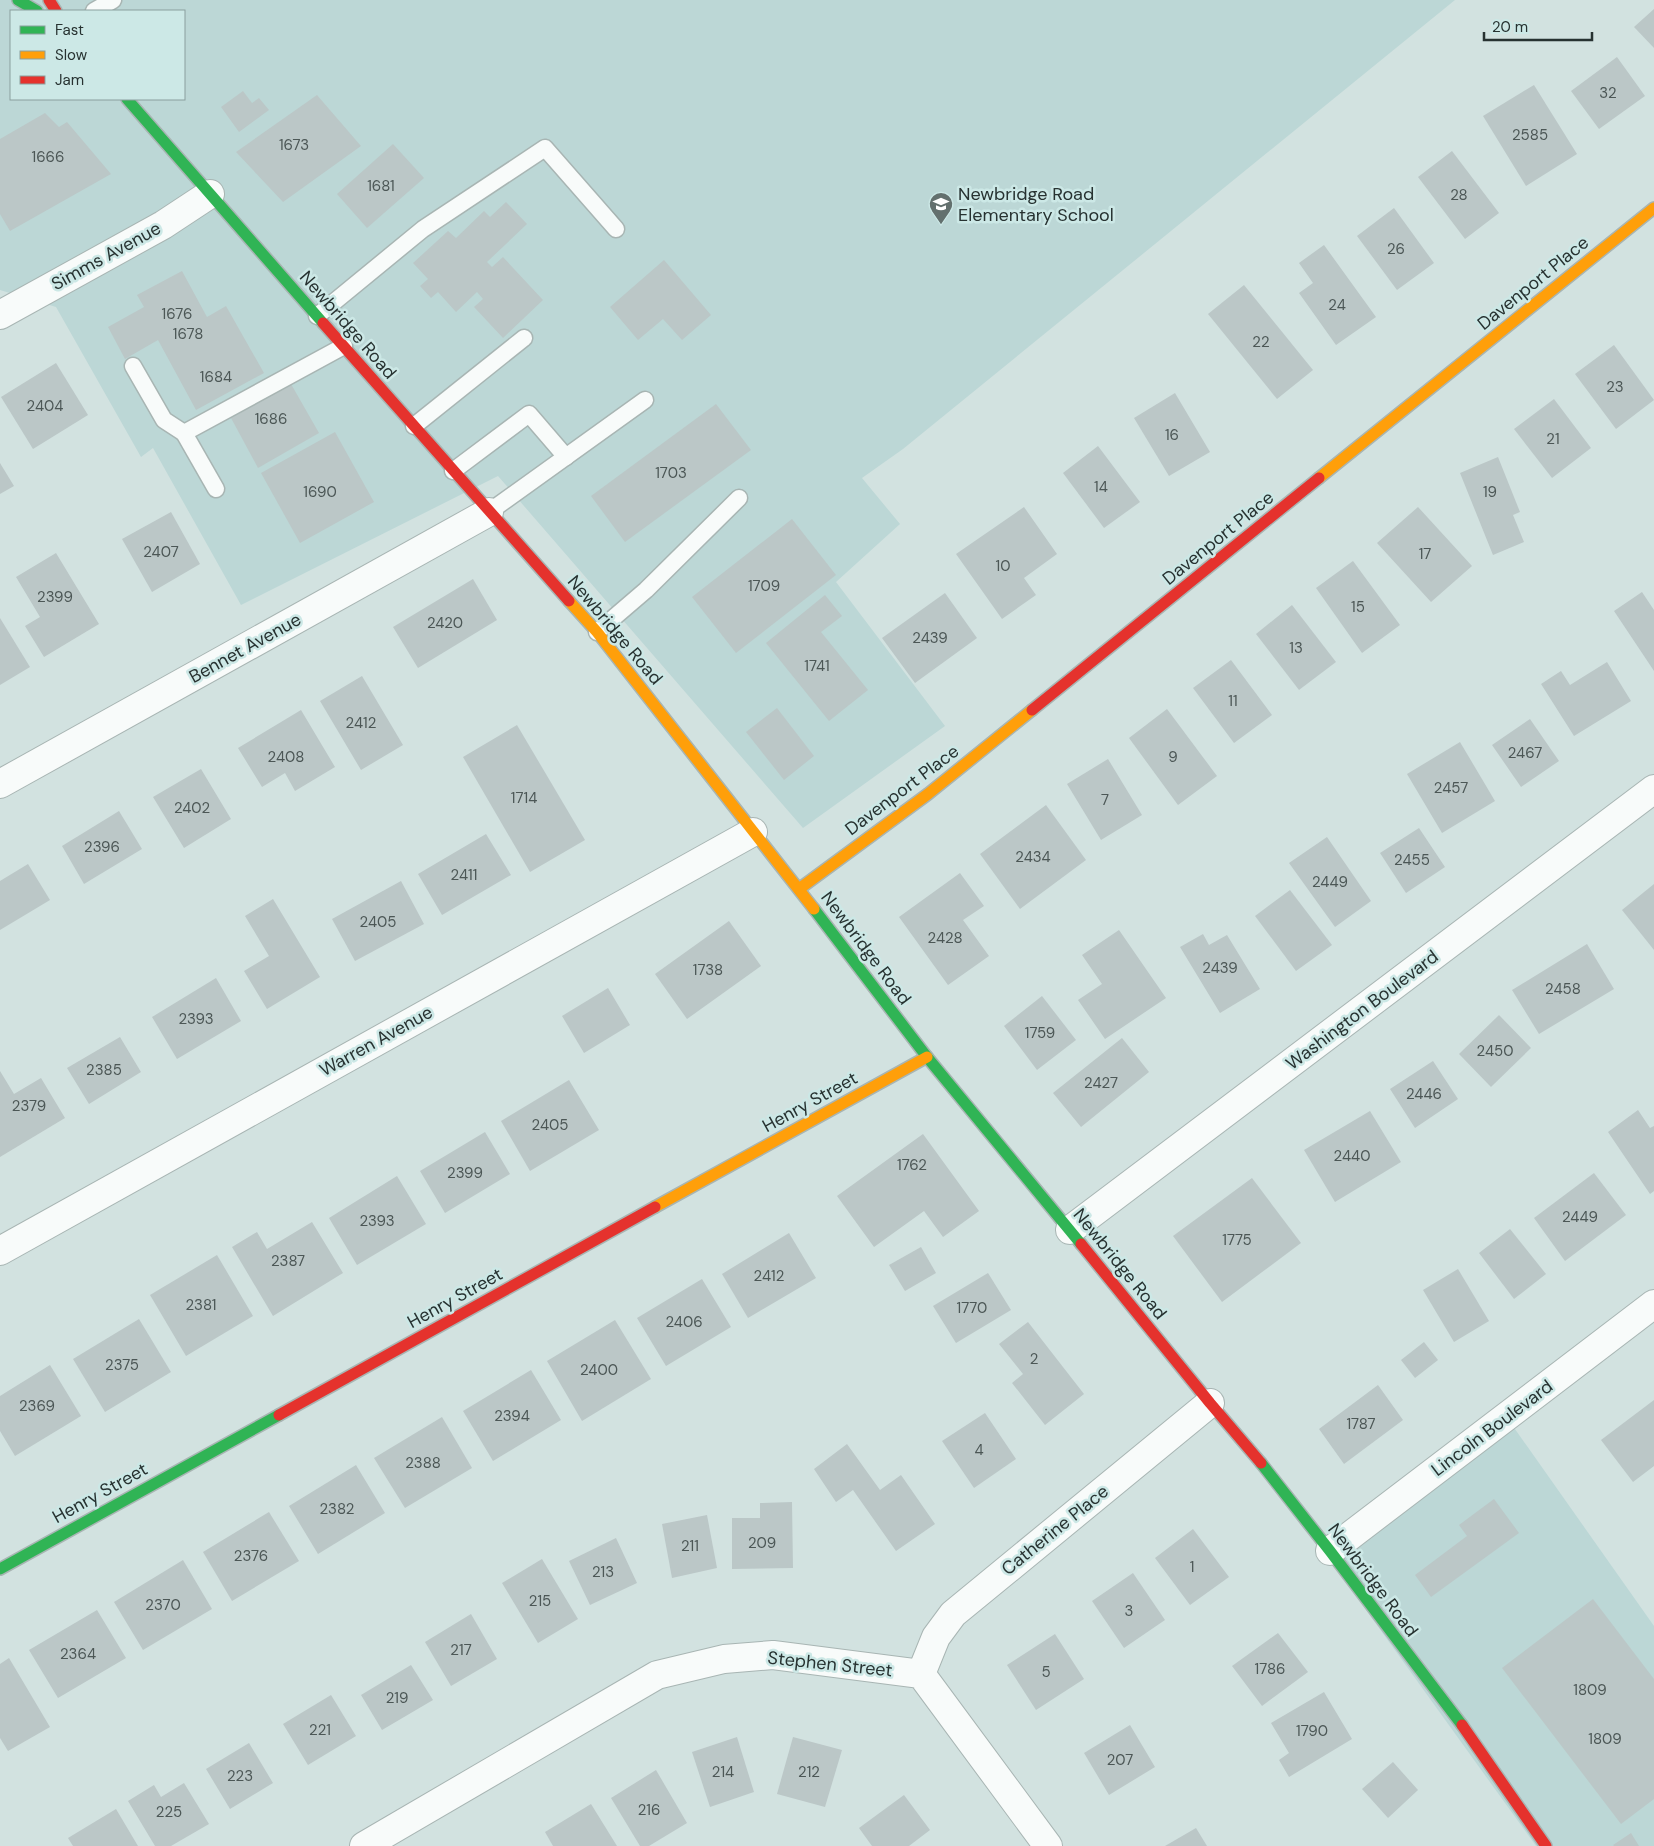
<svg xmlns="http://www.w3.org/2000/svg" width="1654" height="1846" viewBox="0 0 1654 1846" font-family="'DM Sans',sans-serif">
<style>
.built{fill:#bcd7d6;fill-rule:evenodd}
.building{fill:#bbc7c7}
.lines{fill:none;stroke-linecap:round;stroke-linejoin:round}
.lane-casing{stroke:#a8b5b3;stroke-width:19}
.street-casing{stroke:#a8b5b3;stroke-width:30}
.fast-casing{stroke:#a8b5b3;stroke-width:14}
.slow-casing{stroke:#a8b5b3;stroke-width:14}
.jam-casing{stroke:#a8b5b3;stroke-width:14}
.lane{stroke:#f8fbfa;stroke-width:16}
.street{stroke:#f8fbfa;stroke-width:28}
.fast{stroke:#30b455;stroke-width:11}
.slow{stroke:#ff9f0a;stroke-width:11}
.jam{stroke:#e5322d;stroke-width:11}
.labels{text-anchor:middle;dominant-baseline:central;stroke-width:5;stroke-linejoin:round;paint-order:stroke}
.number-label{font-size:15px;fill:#4c5756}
.poi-label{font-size:18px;fill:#273231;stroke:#cce8e6;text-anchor:start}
.street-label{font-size:18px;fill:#273231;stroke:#cce8e6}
</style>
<rect width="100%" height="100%" fill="#d2e2e0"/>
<g class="built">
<path d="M 0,0 L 1455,0 L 903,449 L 862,478 L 900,524 L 836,582 L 945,726 L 803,828 L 498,476 L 241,605 L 153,448 L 141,457 L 56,307 L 0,290 ZM 11,11 L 184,11 L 184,99 L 11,99 Z"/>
<polygon points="1510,1422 1654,1626 1654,1846 1536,1846 1330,1560"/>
</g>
<g class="building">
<polygon points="1654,9 1654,48 1634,27"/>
<polygon points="1617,57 1645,96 1599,129 1571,91"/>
<polygon points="1534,85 1577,154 1526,186 1483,116"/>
<polygon points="243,91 252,103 259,98 269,110 239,132 221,107"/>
<polygon points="317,95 361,146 283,202 236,152"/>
<polygon points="45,113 59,127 67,122 111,174 10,231 0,214 0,139"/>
<polygon points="393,144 424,178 367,228 337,194"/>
<polygon points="1452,151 1499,213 1465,239 1418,177"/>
<polygon points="506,202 527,224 487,262 492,267 503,257 543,300 503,338 474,307 483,299 477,292 456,312 438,292 431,298 420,286 428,279 413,263 448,231 456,238 484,211 490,217"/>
<polygon points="1394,208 1434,263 1397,290 1357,236"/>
<polygon points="1324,245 1376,317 1336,345 1299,293 1313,283 1299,263"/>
<polygon points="664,260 711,315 682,340 663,319 638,340 610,307"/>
<polygon points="182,271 207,317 226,306 264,373 196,410 158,340 125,359 108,327 144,307 137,295"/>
<polygon points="1244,285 1313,370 1277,399 1208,314"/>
<polygon points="1614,345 1654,400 1616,429 1575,374"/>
<polygon points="56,363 88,415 33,449 1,397"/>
<polygon points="291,384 319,433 258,468 231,418"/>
<polygon points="1175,393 1210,452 1169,476 1134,418"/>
<polygon points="1554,399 1591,448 1552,478 1514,429"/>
<polygon points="716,404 751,450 625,542 591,496"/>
<polygon points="335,432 374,502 300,543 261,473"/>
<polygon points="1098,446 1140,502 1104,528 1063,473"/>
<polygon points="1498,457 1520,512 1513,515 1524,542 1493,555 1460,473"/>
<polygon points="0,463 14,486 0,494"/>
<polygon points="1024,507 1057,554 1024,578 1036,595 1002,619 956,554"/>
<polygon points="1418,507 1472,566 1431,602 1377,543"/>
<polygon points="171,512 200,564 152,592 122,539"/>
<polygon points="792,519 836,575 736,653 692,597"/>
<polygon points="56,553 99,624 44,657 25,626 40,617 16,577"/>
<polygon points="1353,561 1400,625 1362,653 1316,588"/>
<polygon points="473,579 497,620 418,668 393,627"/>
<polygon points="1642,592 1654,610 1654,671 1614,611"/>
<polygon points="945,593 977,638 915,683 882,638"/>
<polygon points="825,595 842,616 821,632 868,690 829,721 766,643"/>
<polygon points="1292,605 1336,662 1299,690 1256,634"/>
<polygon points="0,618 30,667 0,685"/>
<polygon points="1231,660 1272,715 1234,743 1193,688"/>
<polygon points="1607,662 1631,701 1574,736 1541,684 1561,671 1570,685"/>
<polygon points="362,676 403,745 361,770 320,701"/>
<polygon points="777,708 814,756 784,780 746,732"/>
<polygon points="1167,709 1217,776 1178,805 1129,738"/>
<polygon points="301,710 335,767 295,791 285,773 262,787 238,748"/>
<polygon points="1530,719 1559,761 1521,787 1492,745"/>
<polygon points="517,725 585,840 530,872 463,757"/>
<polygon points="1460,742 1495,801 1442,833 1407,774"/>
<polygon points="1108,759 1142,815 1101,840 1067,784"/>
<polygon points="201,769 231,819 184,848 153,797"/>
<polygon points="1046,805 1086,860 1020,909 980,854"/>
<polygon points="119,811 142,849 84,884 62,846"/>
<polygon points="1419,828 1445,867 1406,893 1380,853"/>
<polygon points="486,834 511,875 442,915 418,874"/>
<polygon points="1327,837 1371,901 1335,927 1289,863"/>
<polygon points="28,864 50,900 0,930 0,881"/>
<polygon points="960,873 984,906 963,920 989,956 948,985 899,917"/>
<polygon points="401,881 424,924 355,961 332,919"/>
<polygon points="1654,884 1654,950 1622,910"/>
<polygon points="1290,890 1332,945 1296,971 1255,916"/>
<polygon points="273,899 320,977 267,1009 244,971 269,956 245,916"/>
<polygon points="729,921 761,966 687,1019 655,974"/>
<polygon points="1119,930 1166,998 1105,1039 1078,1000 1102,984 1082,955"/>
<polygon points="1203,934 1209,945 1227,935 1260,989 1220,1013 1180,947"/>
<polygon points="1587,944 1614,989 1539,1034 1512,990"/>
<polygon points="216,978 241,1021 177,1059 152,1017"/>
<polygon points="608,988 630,1025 584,1053 562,1016"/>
<polygon points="1042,996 1076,1040 1037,1070 1004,1026"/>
<polygon points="1499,1015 1531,1048 1491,1087 1459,1054"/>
<polygon points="120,1037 141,1072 89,1104 67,1068"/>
<polygon points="1122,1038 1149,1072 1081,1127 1053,1093"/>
<polygon points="1433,1061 1458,1099 1415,1128 1390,1089"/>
<polygon points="0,1071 14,1094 41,1078 65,1118 0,1157"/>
<polygon points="569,1080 599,1130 530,1171 501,1121"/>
<polygon points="1638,1110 1650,1128 1654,1126 1654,1191 1650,1194 1608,1132"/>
<polygon points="1370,1111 1401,1162 1335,1202 1304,1150"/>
<polygon points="485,1132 510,1174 445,1213 420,1171"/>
<polygon points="923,1134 979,1211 943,1237 924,1211 874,1247 837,1196"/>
<polygon points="1594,1173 1626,1215 1565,1261 1534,1218"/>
<polygon points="397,1176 426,1224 357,1265 329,1218"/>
<polygon points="1252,1178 1301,1243 1222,1302 1173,1236"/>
<polygon points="312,1222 343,1273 273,1316 232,1247 257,1232 267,1249"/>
<polygon points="1510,1229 1546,1274 1514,1299 1479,1253"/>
<polygon points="789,1233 816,1278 748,1318 722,1274"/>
<polygon points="921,1247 936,1273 905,1291 889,1265"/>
<polygon points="217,1255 253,1316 186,1356 150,1295"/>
<polygon points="1458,1269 1489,1321 1454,1342 1423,1290"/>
<polygon points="988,1273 1011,1310 956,1343 933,1306"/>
<polygon points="702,1279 731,1327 666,1366 637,1318"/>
<polygon points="139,1319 171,1372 105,1412 73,1359"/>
<polygon points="615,1320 651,1379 582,1421 547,1361"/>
<polygon points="1028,1322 1084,1394 1045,1425 1012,1383 1023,1374 999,1344"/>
<polygon points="1424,1342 1438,1360 1415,1378 1401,1360"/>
<polygon points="50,1365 81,1416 15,1456 0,1431 0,1396"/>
<polygon points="531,1370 561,1420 493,1461 463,1411"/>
<polygon points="1378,1385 1403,1420 1344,1464 1319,1429"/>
<polygon points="1654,1400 1654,1466 1633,1482 1601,1440"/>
<polygon points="985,1413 1016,1459 974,1488 942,1441"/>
<polygon points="442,1417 472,1468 405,1508 374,1458"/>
<polygon points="847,1444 880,1490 901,1475 935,1524 896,1551 853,1490 836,1502 814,1469"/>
<polygon points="356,1465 385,1513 318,1554 289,1506"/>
<polygon points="1494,1499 1519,1533 1431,1597 1415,1575 1467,1536 1459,1525"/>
<polygon points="792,1502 793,1568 732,1569 732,1518 760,1518 760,1503"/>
<polygon points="269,1512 299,1561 232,1601 203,1552"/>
<polygon points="707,1515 717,1568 672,1578 662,1524"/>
<polygon points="1193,1529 1229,1577 1190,1605 1155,1558"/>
<polygon points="616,1538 637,1583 590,1605 569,1561"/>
<polygon points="542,1559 578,1619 538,1643 502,1583"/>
<polygon points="183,1560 212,1609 143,1650 114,1602"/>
<polygon points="1133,1573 1165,1620 1124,1648 1092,1601"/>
<polygon points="1593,1599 1654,1679 1654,1799 1621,1824 1502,1668"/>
<polygon points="97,1610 126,1658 58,1698 29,1650"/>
<polygon points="471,1614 497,1659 451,1686 425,1642"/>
<polygon points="1278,1633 1308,1672 1262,1706 1232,1666"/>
<polygon points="1055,1634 1084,1679 1036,1710 1007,1665"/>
<polygon points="9,1658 50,1727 8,1751 0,1738 0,1664"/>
<polygon points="411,1665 433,1700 382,1730 361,1695"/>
<polygon points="1324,1692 1352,1739 1289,1777 1279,1760 1289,1753 1271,1723"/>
<polygon points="331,1695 356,1736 308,1765 283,1724"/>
<polygon points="1130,1725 1155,1767 1109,1795 1084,1753"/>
<polygon points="737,1737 754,1792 710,1807 692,1752"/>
<polygon points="793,1737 842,1750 825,1807 777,1794"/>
<polygon points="249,1743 273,1783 230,1809 206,1769"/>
<polygon points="1393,1762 1418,1790 1388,1818 1362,1789"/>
<polygon points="656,1770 687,1823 649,1846 640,1846 611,1798"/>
<polygon points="184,1783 209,1824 171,1846 155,1846 128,1801 154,1785 161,1797"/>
<polygon points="904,1795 930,1830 909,1846 872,1846 859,1828"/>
<polygon points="591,1804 617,1846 553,1846 545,1832"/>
<polygon points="116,1809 138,1846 73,1846 68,1838"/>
<polygon points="1196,1828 1207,1846 1165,1846"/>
<polygon points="1631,1833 1639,1846 1614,1846 1613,1845"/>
</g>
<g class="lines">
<g class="lane-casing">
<g id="lane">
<polyline points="94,11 113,0"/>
<polyline points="317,316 423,229 545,148 616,229"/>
<polyline points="133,366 164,420 184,433 344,346"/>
<polyline points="414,426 524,338"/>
<polyline points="184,433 216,489"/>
<polyline points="453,471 529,414 566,457"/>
<polyline points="489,512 645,400"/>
<polyline points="597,632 646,590 739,498"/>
</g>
</g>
<g class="street-casing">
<g id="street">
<polyline points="0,315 163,225 210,194"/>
<polyline points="0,784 489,512"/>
<polyline points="1070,1230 1654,789"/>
<polyline points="0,1251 753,832"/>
<polyline points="1330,1551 1654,1304"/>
<polyline points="921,1674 936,1637 953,1614 1210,1403"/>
<polyline points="364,1846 657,1675 724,1659 773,1655 921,1674 1048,1846"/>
</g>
</g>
<g class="fast-casing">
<g id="fast">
<polyline points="18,0 37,11"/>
<polyline points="127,99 323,323"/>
<polyline points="814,909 927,1057 1081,1244"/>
<polyline points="1261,1463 1330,1551 1462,1725"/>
<polyline points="0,1569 279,1415"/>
</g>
</g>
<g class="slow-casing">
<g id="slow">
<polyline points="1319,478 1654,208"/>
<polyline points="569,601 597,632 814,909"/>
<polyline points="799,889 928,794 1032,710"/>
<polyline points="655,1207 927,1057"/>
</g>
</g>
<g class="jam-casing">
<g id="jam">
<polyline points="49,0 56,11"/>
<polyline points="323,323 569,601"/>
<polyline points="1032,710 1319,478"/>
<polyline points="1081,1244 1210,1403 1261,1463"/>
<polyline points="279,1415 655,1207"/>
<polyline points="1462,1725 1546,1846"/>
</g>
</g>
<use href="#lane" class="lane"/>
<use href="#street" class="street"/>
<use href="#fast" class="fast"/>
<use href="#slow" class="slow"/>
<use href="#jam" class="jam"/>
</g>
<defs>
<g id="school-pin" transform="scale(1.25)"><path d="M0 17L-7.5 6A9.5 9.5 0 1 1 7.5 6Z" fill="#63706e" stroke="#cce8e6"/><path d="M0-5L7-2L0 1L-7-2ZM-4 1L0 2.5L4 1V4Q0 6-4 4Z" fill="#fff"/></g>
</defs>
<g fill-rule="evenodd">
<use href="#school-pin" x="941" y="204"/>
</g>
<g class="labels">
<g class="number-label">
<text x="1608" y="93">32</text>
<text x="1530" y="135">2585</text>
<text x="294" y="145">1673</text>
<text x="48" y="157">1666</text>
<text x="381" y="186">1681</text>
<text x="1459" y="195">28</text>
<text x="1396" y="249">26</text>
<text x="1337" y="305">24</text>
<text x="177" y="314">1676</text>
<text x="188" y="334">1678</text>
<text x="1261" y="342">22</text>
<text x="216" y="377">1684</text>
<text x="1615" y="387">23</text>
<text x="45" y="406">2404</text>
<text x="271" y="419">1686</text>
<text x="1172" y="435">16</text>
<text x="1553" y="439">21</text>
<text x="671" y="473">1703</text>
<text x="1101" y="487">14</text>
<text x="320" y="492">1690</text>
<text x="1490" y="492">19</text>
<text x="161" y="552">2407</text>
<text x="1425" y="554">17</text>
<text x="1003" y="566">10</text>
<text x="764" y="586">1709</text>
<text x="55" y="597">2399</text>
<text x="1358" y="607">15</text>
<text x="445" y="623">2420</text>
<text x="930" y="638">2439</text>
<text x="1296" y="648">13</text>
<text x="817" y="666">1741</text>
<text x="1233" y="701">11</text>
<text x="361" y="723">2412</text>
<text x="1525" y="753">2467</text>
<text x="286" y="757">2408</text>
<text x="1173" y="757">9</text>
<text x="1451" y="788">2457</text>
<text x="524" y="798">1714</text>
<text x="1105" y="800">7</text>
<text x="192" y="808">2402</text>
<text x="102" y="847">2396</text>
<text x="1033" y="857">2434</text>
<text x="1412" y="860">2455</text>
<text x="464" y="875">2411</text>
<text x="1330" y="882">2449</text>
<text x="378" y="922">2405</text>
<text x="945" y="938">2428</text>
<text x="1220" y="968">2439</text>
<text x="708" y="970">1738</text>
<text x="1563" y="989">2458</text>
<text x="196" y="1019">2393</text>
<text x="1040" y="1033">1759</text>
<text x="1495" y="1051">2450</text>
<text x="104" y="1070">2385</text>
<text x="1101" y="1083">2427</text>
<text x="1424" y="1094">2446</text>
<text x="29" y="1106">2379</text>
<text x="550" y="1125">2405</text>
<text x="1352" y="1156">2440</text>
<text x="912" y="1165">1762</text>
<text x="465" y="1173">2399</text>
<text x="1580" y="1217">2449</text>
<text x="377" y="1221">2393</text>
<text x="1237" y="1240">1775</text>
<text x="288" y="1261">2387</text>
<text x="769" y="1276">2412</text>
<text x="201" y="1305">2381</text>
<text x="972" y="1308">1770</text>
<text x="684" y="1322">2406</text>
<text x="1034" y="1359">2</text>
<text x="122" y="1365">2375</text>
<text x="599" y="1370">2400</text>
<text x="37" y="1406">2369</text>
<text x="512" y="1416">2394</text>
<text x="1361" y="1424">1787</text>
<text x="979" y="1450">4</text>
<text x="423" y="1463">2388</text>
<text x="337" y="1509">2382</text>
<text x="762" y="1543">209</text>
<text x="690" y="1546">211</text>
<text x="251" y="1556">2376</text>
<text x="1192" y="1567">1</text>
<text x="603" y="1572">213</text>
<text x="540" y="1601">215</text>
<text x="163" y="1605">2370</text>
<text x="1129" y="1611">3</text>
<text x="461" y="1650">217</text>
<text x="78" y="1654">2364</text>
<text x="1270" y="1669">1786</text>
<text x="1046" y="1672">5</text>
<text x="1590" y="1690">1809</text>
<text x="397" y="1698">219</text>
<text x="320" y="1730">221</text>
<text x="1312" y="1731">1790</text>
<text x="1605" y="1739">1809</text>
<text x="1120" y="1760">207</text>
<text x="723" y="1772">214</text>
<text x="809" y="1772">212</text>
<text x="240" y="1776">223</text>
<text x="649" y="1810">216</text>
<text x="169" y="1812">225</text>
</g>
<g class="poi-label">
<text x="958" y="194">Newbridge Road<tspan x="958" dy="21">Elementary School</tspan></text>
</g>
<g class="street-label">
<text transform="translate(106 256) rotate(-29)">Simms Avenue</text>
<text transform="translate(1533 283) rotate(-39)">Davenport Place</text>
<text transform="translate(348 325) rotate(49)">Newbridge Road</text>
<text transform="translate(1218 538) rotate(-39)">Davenport Place</text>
<text transform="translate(615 630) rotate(50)">Newbridge Road</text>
<text transform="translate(245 648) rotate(-29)">Bennet Avenue</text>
<text transform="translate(902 790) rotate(-37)">Davenport Place</text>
<text transform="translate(866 948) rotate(53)">Newbridge Road</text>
<text transform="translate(1362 1010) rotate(-37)">Washington Boulevard</text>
<text transform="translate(376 1041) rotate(-29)">Warren Avenue</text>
<text transform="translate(810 1102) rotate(-29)">Henry Street</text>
<text transform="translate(1120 1264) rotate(51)">Newbridge Road</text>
<text transform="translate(455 1298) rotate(-29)">Henry Street</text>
<text transform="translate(1492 1428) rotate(-37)">Lincoln Boulevard</text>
<text transform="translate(100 1493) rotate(-29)">Henry Street</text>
<text transform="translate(1055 1530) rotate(-39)">Catherine Place</text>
<text transform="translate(1373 1580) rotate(53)">Newbridge Road</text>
<text transform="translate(830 1664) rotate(6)">Stephen Street</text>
</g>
</g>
<rect x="10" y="10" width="175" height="90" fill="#cce8e6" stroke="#8a9f9e"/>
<rect x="20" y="26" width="25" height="8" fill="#30b455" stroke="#8a9f9e"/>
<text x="55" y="35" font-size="15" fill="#273231">Fast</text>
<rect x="20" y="51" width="25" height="8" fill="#ff9f0a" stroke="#8a9f9e"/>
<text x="55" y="60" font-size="15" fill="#273231">Slow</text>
<rect x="20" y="76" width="25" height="8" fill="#e5322d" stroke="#8a9f9e"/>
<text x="55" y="85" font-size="15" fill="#273231">Jam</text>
<path d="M1484 32v8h108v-8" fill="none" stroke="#273231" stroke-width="2.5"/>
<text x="1492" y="32" font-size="15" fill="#273231" stroke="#cce8e6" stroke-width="4" paint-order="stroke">20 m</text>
</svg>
